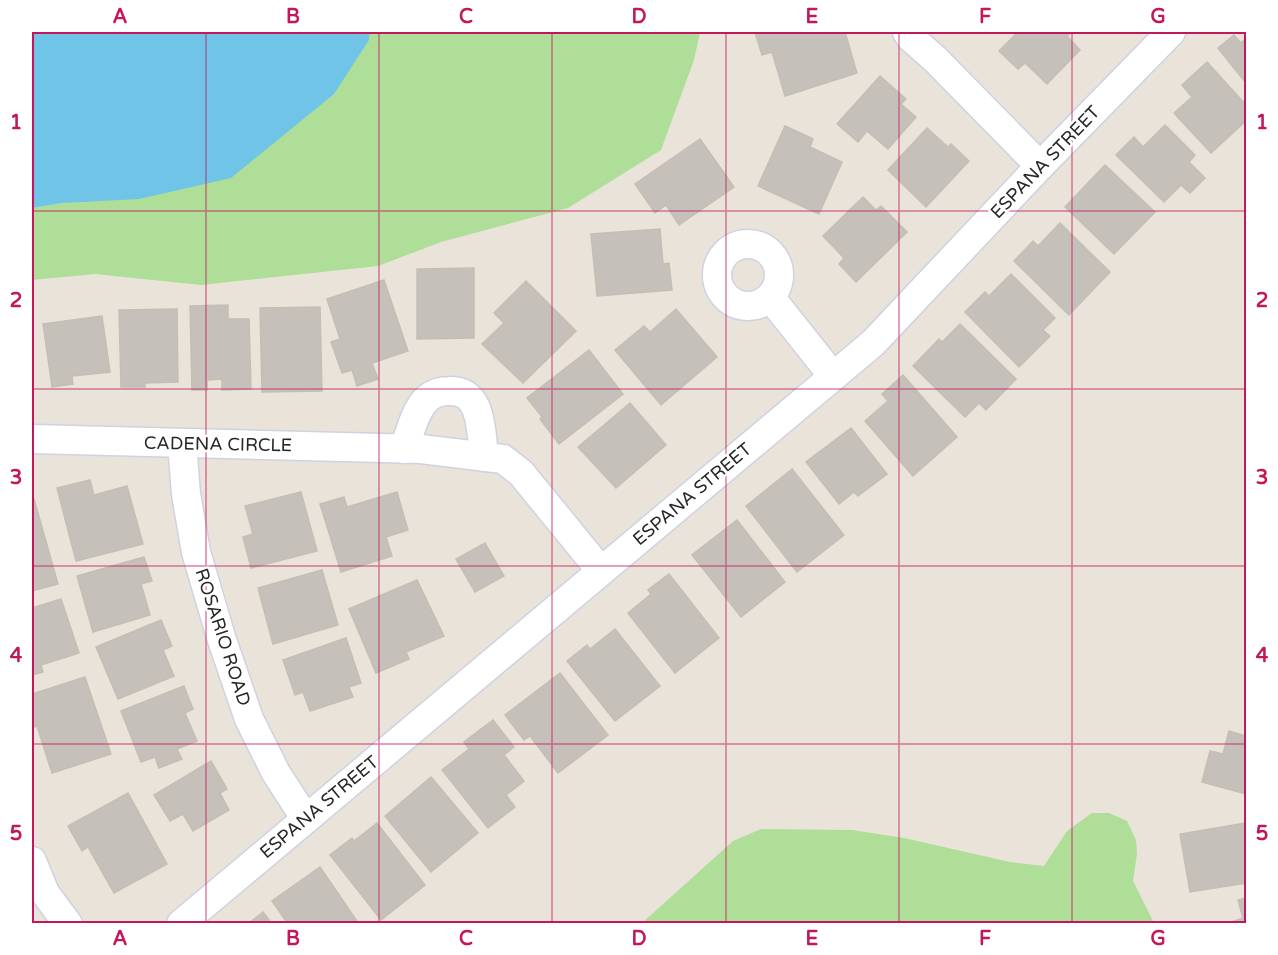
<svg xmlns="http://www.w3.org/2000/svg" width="1278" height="955" viewBox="0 0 1278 955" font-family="'Varela Round',sans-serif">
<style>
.green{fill:#aede98}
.water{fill:#70c4e8}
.building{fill:#c5c0b9;stroke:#c4bfb4;stroke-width:1.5}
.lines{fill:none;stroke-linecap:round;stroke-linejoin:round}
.minor-casing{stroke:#cfd2e0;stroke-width:31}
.minor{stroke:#fff;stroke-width:28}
.grid{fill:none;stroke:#c2185b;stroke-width:1.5;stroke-opacity:0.55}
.labels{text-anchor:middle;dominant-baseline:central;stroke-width:5;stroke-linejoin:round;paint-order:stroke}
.street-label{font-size:18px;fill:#272727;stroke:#fff}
.neatline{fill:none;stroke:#c2185b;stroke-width:2}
.grid-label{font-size:20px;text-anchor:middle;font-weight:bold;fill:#c2185b}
</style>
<rect width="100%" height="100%" fill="#eae3d9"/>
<g class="green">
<polygon points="370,32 700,32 694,60 661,150 568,208 441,242 378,266 201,285 95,274 32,280 32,208 61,203 369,40"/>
<polygon points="1092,813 1109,813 1127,821 1136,840 1137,854 1133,881 1154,923 642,923 733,841 761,829 852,830 904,838 1010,862 1044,866 1067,831"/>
</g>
<polygon class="water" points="32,32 370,32 369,40 334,94 231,178 139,199 62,203 32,208"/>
<g class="building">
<polygon points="755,32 845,32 857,73 785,96 772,52 762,55"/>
<polygon points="1018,32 1072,32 1067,36 1080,50 1047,84 1025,63 1018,69 999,51"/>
<polygon points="1234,35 1241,43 1246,38 1246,83 1218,48"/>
<polygon points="1207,62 1246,105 1246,121 1211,153 1174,113 1192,97 1182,85"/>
<polygon points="880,76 906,99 901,104 916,117 888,149 867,131 858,142 837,124"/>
<polygon points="1165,125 1195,155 1189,162 1205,178 1190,193 1181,185 1164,202 1116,155 1134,137 1143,147"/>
<polygon points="785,126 813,139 810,147 842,162 819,214 758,186"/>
<polygon points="927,128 948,147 951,144 969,161 926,207 888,170"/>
<polygon points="700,139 734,187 679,225 666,205 655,213 635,184"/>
<polygon points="1105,165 1155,212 1114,254 1065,207"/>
<polygon points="863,197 876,210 881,206 907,232 856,282 839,264 844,258 823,236"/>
<polygon points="1060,223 1110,272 1069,315 1014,261 1033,241 1038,246"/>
<polygon points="660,229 663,264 669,263 672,290 597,296 591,234"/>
<polygon points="474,268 474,338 417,339 417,269"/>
<polygon points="1011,274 1055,318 1043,330 1050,336 1019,367 965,312 985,292 989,296"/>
<polygon points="384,280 408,351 372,363 378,379 357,386 352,370 342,373 331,342 340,339 327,299"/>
<polygon points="526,281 576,331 523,383 482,344 504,323 494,313"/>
<polygon points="228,305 228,319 249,319 251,389 222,390 222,379 207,380 207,390 192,390 190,306"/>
<polygon points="320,307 322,391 262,392 260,308"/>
<polygon points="177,309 178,382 145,383 145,387 121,387 119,310"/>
<polygon points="676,309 717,357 661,405 615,350 644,326 650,332"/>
<polygon points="102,316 110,372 72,376 73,384 52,387 43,324"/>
<polygon points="960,324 1016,379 986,410 979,403 965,417 913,366 939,339 942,342"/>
<polygon points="589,350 623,394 559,444 540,419 542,417 527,398"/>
<polygon points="903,375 957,437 913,476 865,421 888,401 882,394"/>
<polygon points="630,403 666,445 616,488 578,447"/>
<polygon points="851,428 887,474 858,496 854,492 839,504 806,462"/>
<polygon points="792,469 844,535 797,572 746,506"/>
<polygon points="90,480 94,495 127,486 143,544 76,561 57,488"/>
<polygon points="301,492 317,551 251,568 243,537 253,534 245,506"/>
<polygon points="397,492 408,530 386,537 392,556 341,572 320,504 344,497 347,507"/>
<polygon points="32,499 34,499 58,584 32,591"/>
<polygon points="737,520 785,582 741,617 692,555"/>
<polygon points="485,543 504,576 475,592 456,559"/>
<polygon points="144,557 152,581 141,584 150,615 93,632 77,576"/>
<polygon points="322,570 338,625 273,644 258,588"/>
<polygon points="669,574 719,638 675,673 628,613 651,594 648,590"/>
<polygon points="417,580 444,636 406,652 409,659 376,673 349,609"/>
<polygon points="61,599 79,653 41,665 43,672 32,675 32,608"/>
<polygon points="161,620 172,646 163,650 174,676 118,699 96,647"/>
<polygon points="615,629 660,686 615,721 567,661 587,645 590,649"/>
<polygon points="346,638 361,683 349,687 353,697 310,711 303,692 295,695 283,660"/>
<polygon points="560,673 608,735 558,773 530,736 524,740 505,715"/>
<polygon points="85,677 111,754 52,773 37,726 32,728 32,694"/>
<polygon points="184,686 193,709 185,713 197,741 177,749 182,759 159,768 155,757 141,762 121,711"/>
<polygon points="493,720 514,747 504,755 524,781 506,795 515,807 488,828 442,770 469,749 464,742"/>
<polygon points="1229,731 1246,736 1246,794 1202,782 1210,751 1223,754"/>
<polygon points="211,761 227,789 220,793 229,810 193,831 183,814 170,821 154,795"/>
<polygon points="431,777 478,833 431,872 385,816"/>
<polygon points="128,793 167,864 114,893 88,847 82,851 68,826"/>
<polygon points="377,823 425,885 381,920 330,855 352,838 354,841"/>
<polygon points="1246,823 1246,883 1190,892 1180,834"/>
<polygon points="320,867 359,924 288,924 272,901"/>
<polygon points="1246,898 1246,924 1226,924 1243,918 1238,900"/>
<polygon points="263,912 272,924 248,924"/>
</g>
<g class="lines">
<g class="minor-casing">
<g id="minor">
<polyline points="907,32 910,37 935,59 1040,166"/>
<circle cx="748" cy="275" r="31"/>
<polyline points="770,297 833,376"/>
<polyline points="32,439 421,449 503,459 521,473 601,571"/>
<polyline points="182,443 186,494 196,552 221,637 249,719 276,773 305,818"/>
<path d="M 404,449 C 410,433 415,409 428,398 C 434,393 441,391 449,391 C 483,389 481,433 484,457"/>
<polyline points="32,861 45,893 68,924"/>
<polyline points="181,924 873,343 1040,166 1171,32"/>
</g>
</g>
<use href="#minor" class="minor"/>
</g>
<path class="grid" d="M 206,32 L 206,924M 379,32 L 379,924M 552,32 L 552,924M 726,32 L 726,924M 899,32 L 899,924M 1072,32 L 1072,924M 32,211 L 1246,211M 32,389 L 1246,389M 32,566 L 1246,566M 32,744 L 1246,744"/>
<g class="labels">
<g class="street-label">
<text transform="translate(1045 162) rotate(-46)">ESPANA STREET</text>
<text transform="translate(218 444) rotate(1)">CADENA CIRCLE</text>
<text transform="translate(692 494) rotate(-40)">ESPANA STREET</text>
<text transform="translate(223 637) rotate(72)">ROSARIO ROAD</text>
<text transform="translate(319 807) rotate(-40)">ESPANA STREET</text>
</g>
</g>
<rect width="1278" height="955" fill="none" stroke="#ffffff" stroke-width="66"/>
<rect x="33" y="33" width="1212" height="889" class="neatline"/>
<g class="grid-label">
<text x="120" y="23">A</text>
<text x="293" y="23">B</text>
<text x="466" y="23">C</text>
<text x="639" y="23">D</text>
<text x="812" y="23">E</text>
<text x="985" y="23">F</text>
<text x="1158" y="23">G</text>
<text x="16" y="129">1</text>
<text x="1262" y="129">1</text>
<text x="16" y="307">2</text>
<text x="1262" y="307">2</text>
<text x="16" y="484">3</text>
<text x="1262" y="484">3</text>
<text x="16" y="662">4</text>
<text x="1262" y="662">4</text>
<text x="16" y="840">5</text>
<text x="1262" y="840">5</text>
<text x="120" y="945">A</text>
<text x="293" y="945">B</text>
<text x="466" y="945">C</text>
<text x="639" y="945">D</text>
<text x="812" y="945">E</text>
<text x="985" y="945">F</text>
<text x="1158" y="945">G</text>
</g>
</svg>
